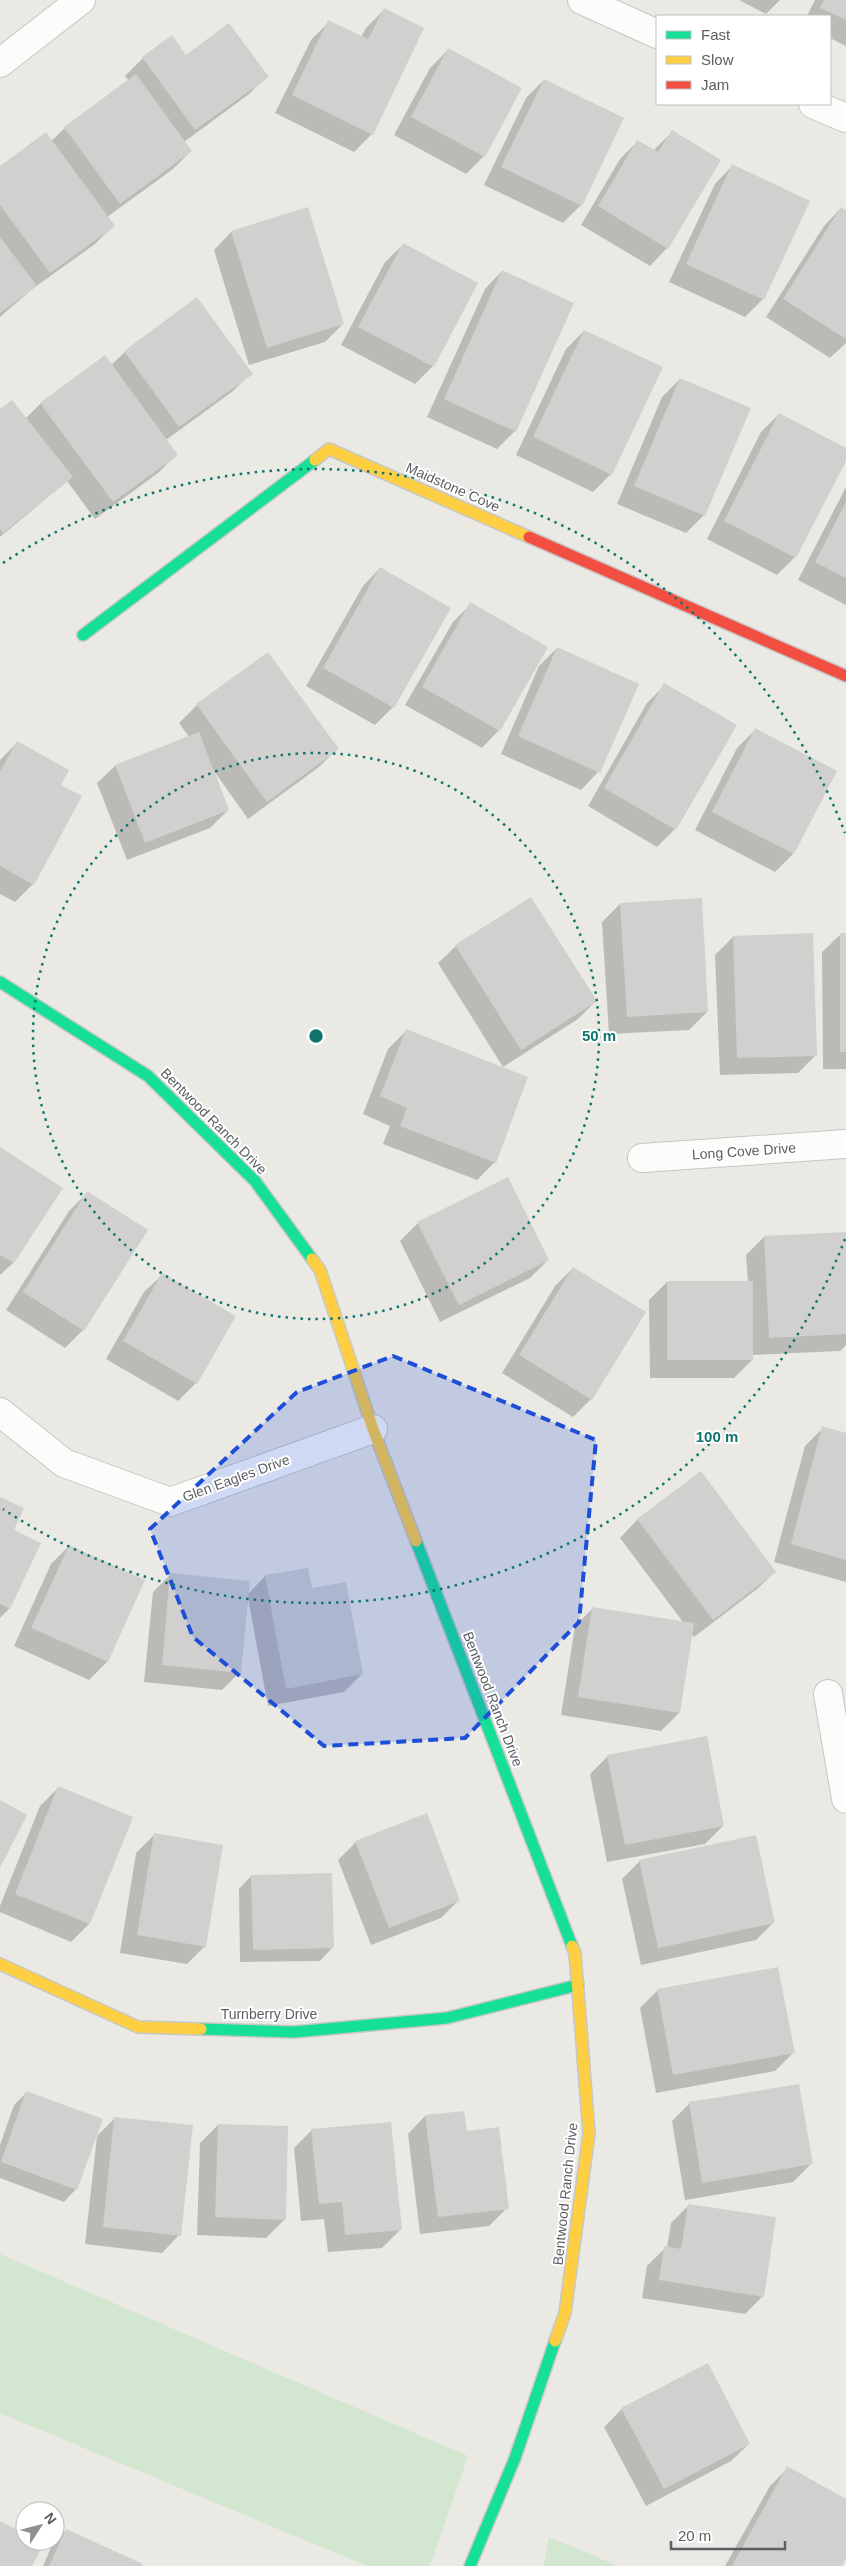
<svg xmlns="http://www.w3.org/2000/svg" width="846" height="2566" viewBox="0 0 846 2566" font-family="Arial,sans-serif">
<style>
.green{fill:#d3e6d0}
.shadow{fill:#0003}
.building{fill:#d1d0ce}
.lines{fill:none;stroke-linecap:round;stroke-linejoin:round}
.street-casing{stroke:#c6c6c5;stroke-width:30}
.fast-casing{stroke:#c7c7c6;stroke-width:14}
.slow-casing{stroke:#c7c7c6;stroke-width:14}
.jam-casing{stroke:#c7c7c6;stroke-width:14}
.street{stroke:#fcfcfb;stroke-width:28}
.fast{stroke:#16e098;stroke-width:11}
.slow{stroke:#ffcf43;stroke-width:11}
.jam{stroke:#f24e42;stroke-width:11}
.marked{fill:#1d4ed8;fill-opacity:0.2;stroke:#1d4ed8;stroke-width:4;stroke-dasharray:10 6;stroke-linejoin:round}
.ring{fill:none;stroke:#0f766e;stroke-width:2.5;stroke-dasharray:2.5 5}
.labels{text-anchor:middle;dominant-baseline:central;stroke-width:4;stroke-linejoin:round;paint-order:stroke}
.street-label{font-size:14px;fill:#5b5e62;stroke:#fff}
.centre{fill:#0f766e;stroke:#fff;stroke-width:2.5}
.ring-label{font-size:15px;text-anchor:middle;font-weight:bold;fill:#0f766e;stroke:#fff;stroke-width:4;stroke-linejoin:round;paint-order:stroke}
</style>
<rect width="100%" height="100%" fill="#eae9e4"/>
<g class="green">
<polygon points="0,2254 468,2456 430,2566 367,2566 0,2413"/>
<polygon points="549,2537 618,2566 544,2566"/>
</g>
<g class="shadow">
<polygon points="739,0 780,0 766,14"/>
<polygon points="815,0 846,0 846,46 830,38 830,16 807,16"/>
<polygon points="384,10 372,134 354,152 275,113 311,40 329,22 361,37 366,28"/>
<polygon points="448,50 520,89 484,156 466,174 394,135 430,68"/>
<polygon points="185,56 267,76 249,94 184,142 191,151 173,169 107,217 113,226 95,244 31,290 0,317 0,167 51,141 65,128 129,81 125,76 143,58"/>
<polygon points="544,80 622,118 581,205 563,223 484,185 526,98"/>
<polygon points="672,132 667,248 650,266 581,225 620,159 638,141 654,150"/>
<polygon points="732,166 763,299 745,317 669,282 715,184"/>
<polygon points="841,208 846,211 846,343 830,358 766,317 824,226"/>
<polygon points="231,232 343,324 325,342 249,365 214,250"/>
<polygon points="403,245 433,366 415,384 341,345 385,262"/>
<polygon points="502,271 515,431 497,449 427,417 485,289"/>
<polygon points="584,331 611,474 593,492 516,455 566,349"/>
<polygon points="125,352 251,373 233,391 166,440 176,455 158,473 95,519 67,481 0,537 0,411 25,419 41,403 111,365"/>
<polygon points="680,379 704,515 686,533 617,504 662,397"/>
<polygon points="779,414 846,449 846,458 795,557 777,575 707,539 761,432"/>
<polygon points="846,487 846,605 798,580"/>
<polygon points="380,568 393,707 375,725 306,686 363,586"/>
<polygon points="471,604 499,730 482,748 405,705 453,622"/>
<polygon points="557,648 598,772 581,790 501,754 539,666"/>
<polygon points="268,654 337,749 319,767 248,819 214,771 228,810 210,828 127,860 97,783 115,766 189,737 179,723 197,705"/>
<polygon points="665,685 675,829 657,847 588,806 647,703"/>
<polygon points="755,730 836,771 793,854 775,872 695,830 737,748"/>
<polygon points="17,743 59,785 80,797 33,884 15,902 0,894 0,760"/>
<polygon points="620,904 707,1012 689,1030 609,1034 602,922"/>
<polygon points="840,935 846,935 846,1069 823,1069 822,952"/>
<polygon points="733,937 816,1055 798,1073 720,1075 715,955"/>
<polygon points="456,946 596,1001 578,1019 503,1067 438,963"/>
<polygon points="406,1031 495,1162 477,1180 383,1144 390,1126 363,1114 388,1049"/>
<polygon points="0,1149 61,1188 13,1263 0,1275"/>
<polygon points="87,1193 146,1231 83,1330 65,1348 6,1310 69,1211"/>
<polygon points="418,1223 548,1260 530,1278 440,1322 400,1241"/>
<polygon points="846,1233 846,1345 840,1351 752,1355 752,1360 734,1378 650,1378 649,1300 667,1282 748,1282 746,1255 764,1237"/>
<polygon points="573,1268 591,1399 573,1417 502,1373 555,1286"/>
<polygon points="162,1275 234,1317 196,1383 178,1401 106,1359 144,1292"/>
<polygon points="823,1428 846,1434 846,1582 774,1562 805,1446"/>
<polygon points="701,1473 775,1572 757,1589 694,1637 691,1633 679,1713 661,1731 561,1715 575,1626 593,1608 683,1622 620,1538 637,1520"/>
<polygon points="0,1498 12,1530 9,1609 0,1618"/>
<polygon points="69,1546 143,1581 107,1662 89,1680 14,1646 51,1564"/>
<polygon points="171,1574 248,1594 265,1576 311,1590 362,1674 344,1692 268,1706 248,1598 240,1672 222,1690 144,1682 153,1592"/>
<polygon points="608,1756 723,1826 705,1844 607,1862 590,1774"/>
<polygon points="58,1788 132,1818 89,1924 71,1942 0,1912 0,1906 40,1806"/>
<polygon points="154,1835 205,1946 187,1964 120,1953 136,1853"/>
<polygon points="356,1842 459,1900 441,1918 371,1945 338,1860"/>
<polygon points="640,1861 774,1922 756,1940 641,1965 622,1879"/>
<polygon points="251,1876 332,1948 320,1961 240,1962 239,1889"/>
<polygon points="658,1990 793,2053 775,2071 656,2093 640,2008"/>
<polygon points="27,2092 76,2189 64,2202 0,2178 0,2145 14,2105"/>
<polygon points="690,2103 811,2164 793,2182 685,2200 672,2121"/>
<polygon points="425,2116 466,2132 507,2208 489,2226 420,2234 408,2134"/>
<polygon points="115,2118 179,2235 162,2253 85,2244 97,2136"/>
<polygon points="218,2125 284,2220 266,2238 197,2235 200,2143"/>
<polygon points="312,2130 400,2230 382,2248 328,2252 324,2219 301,2221 294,2148"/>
<polygon points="689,2205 763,2296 745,2314 642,2298 647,2266 665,2248 667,2248 671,2223"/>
<polygon points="622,2409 749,2444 731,2461 646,2506 604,2427"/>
<polygon points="788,2468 846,2501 846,2556 840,2566 725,2566 770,2486"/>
<polygon points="66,2530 141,2566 43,2566 53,2543"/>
</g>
<g class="building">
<polygon points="824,0 846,0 846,20 820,8"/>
<polygon points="384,8 424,28 373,135 292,95 328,20 368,39"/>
<polygon points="229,23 269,77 195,130 142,57 172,35 186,55"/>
<polygon points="448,48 522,88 485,157 411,117"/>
<polygon points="136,74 192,151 120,204 64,127"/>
<polygon points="544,79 624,118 582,206 501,167"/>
<polygon points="672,130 721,160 668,249 598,206 637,140 658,152"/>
<polygon points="46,132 115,226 50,273 0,205 0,166"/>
<polygon points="732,164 810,201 764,300 686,264"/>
<polygon points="308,207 344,324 267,348 231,231"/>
<polygon points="841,207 846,210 846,339 783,299"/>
<polygon points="0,237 37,286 0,313"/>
<polygon points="403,243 478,283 434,367 358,327"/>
<polygon points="502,270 574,303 516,432 444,399"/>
<polygon points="197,297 253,374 179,427 124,351"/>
<polygon points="584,330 663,367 612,475 533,437"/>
<polygon points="105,355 178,455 113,502 40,403"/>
<polygon points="680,378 751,408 705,516 634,486"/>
<polygon points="12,400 73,477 3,533 0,529 0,409"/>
<polygon points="779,413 846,448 846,461 796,558 724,521"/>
<polygon points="846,502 846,578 815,562"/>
<polygon points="380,567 451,608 394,708 323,668"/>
<polygon points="470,602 548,647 500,731 422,687"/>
<polygon points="557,647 639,684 600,773 518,736"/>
<polygon points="268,652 339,749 267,802 196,704"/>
<polygon points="664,683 737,725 676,830 604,788"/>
<polygon points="755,728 837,771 794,854 712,812"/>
<polygon points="199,732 229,810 145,843 115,765"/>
<polygon points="17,741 69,770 61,785 82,796 34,885 0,866 0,772"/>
<polygon points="531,897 597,1001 521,1050 455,945"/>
<polygon points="702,898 708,1012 627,1017 620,903"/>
<polygon points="813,933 817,1056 737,1058 733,936"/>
<rect x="840" y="933" width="6" height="119"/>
<polygon points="406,1029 528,1077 496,1163 400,1126 407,1108 380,1096"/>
<polygon points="0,1147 63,1188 14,1263 0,1255"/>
<polygon points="508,1177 549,1260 459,1305 417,1222"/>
<polygon points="87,1191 148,1230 84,1331 23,1292"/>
<polygon points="846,1232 846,1334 769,1338 764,1236"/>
<polygon points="573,1267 646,1312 592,1400 519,1355"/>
<polygon points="162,1273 236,1316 197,1384 123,1341"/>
<rect x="667" y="1281" width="86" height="79"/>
<polygon points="822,1426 846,1433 846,1560 791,1544"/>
<polygon points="701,1471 776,1572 713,1620 637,1519"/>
<polygon points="0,1497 24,1508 14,1530 41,1543 10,1609 0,1604"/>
<polygon points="69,1545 145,1580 108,1662 31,1628"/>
<polygon points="308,1568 312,1588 346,1582 363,1674 286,1689 265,1575"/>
<polygon points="170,1573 250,1581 241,1673 162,1665"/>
<polygon points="592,1607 694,1623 680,1713 578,1697"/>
<polygon points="707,1736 724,1826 625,1845 607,1755"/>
<polygon points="58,1786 133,1817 90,1924 15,1894"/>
<polygon points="0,1800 27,1815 0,1868"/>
<polygon points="427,1813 460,1901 389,1928 355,1841"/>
<polygon points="154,1833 223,1845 206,1947 137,1935"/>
<polygon points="756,1835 775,1923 658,1948 639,1860"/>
<polygon points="332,1873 334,1948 253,1950 251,1875"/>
<polygon points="778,1967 795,2053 673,2075 657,1989"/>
<polygon points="799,2084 813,2164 702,2183 689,2102"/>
<polygon points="26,2091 103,2119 77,2190 1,2162"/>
<polygon points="464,2111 467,2131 499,2127 509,2209 438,2217 425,2115"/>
<polygon points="114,2117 193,2125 181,2236 103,2227"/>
<polygon points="391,2122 402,2230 345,2235 342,2202 319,2204 311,2129"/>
<polygon points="218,2124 288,2126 286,2220 215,2217"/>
<polygon points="688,2204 776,2217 764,2297 659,2280 664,2246 681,2249"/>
<polygon points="708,2363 750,2444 664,2489 621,2408"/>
<polygon points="787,2466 846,2499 846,2558 842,2566 732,2566"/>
<polygon points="0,2521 25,2534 25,2541 44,2543 32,2566 0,2566"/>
<polygon points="66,2529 143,2564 142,2566 49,2566"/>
</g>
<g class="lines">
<g class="street-casing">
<g id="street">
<polyline points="582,0 657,34"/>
<polyline points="0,63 81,0"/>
<polyline points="813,104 846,118"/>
<polyline points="642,1158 846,1144"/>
<polyline points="0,1412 64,1463 170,1502 373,1429"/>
<polyline points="828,1694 846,1799"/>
</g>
</g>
<g class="fast-casing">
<g id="fast">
<polyline points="83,635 315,460"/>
<polyline points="0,982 148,1076 255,1181 312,1259"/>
<polyline points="416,1541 572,1946"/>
<polyline points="201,2029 294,2032 447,2018 578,1985"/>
<polyline points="470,2566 515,2458 555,2341"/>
</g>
</g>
<g class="slow-casing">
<g id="slow">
<polyline points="315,460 329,449 529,537"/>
<polyline points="312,1259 320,1270 373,1429 416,1541"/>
<polyline points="0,1964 138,2027 201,2029"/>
<polyline points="555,2341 565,2313 589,2133 575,1953 572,1946"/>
</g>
</g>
<g class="jam-casing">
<polyline id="jam" points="529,537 846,676"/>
</g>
<use href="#street" class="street"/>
<use href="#fast" class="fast"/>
<use href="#slow" class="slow"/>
<use href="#jam" class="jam"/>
</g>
<path class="marked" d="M 393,1356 L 596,1440 L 579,1622 L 465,1738 L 324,1746 L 193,1637 L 150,1529 L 297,1392 Z"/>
<g class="ring">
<circle cx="316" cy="1036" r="283"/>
<path d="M845 1239A567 567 0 0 1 3 1509M3 563A567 567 0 0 1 845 833"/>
</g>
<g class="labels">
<g class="street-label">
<text transform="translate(453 487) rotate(24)">Maidstone Cove</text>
<text transform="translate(214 1121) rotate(45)">Bentwood Ranch Drive</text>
<text transform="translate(744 1151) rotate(-4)">Long Cove Drive</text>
<text transform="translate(236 1478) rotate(-20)">Glen Eagles Drive</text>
<text transform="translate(493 1699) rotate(69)">Bentwood Ranch Drive</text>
<text x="269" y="2014">Turnberry Drive</text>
<text transform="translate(565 2194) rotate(-84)">Bentwood Ranch Drive</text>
</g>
</g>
<circle cx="316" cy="1036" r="8" class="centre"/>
<g class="ring-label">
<text x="599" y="1041">50 m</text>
<text x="717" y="1442">100 m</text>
</g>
<rect x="656" y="15" width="175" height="90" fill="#ffffff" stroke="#bdbfc0"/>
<rect x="666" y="31" width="25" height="8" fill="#16e098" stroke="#bdbfc0"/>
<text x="701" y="40" font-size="15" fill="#5b5e62">Fast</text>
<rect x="666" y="56" width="25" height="8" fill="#ffcf43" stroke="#bdbfc0"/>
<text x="701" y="65" font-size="15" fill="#5b5e62">Slow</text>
<rect x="666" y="81" width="25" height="8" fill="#f24e42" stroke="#bdbfc0"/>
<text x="701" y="90" font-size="15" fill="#5b5e62">Jam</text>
<g transform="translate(40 2526) rotate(54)"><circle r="24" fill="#ffffff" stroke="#bdbfc0"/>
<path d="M0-4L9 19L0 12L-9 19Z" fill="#8d8f90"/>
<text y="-8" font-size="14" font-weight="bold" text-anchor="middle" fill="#5b5e62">N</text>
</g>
<path d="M671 2541v8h114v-8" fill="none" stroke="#5b5e62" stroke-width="2.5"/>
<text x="678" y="2541" font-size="15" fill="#5b5e62" stroke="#ffffff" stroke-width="4" paint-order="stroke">20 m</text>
</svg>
